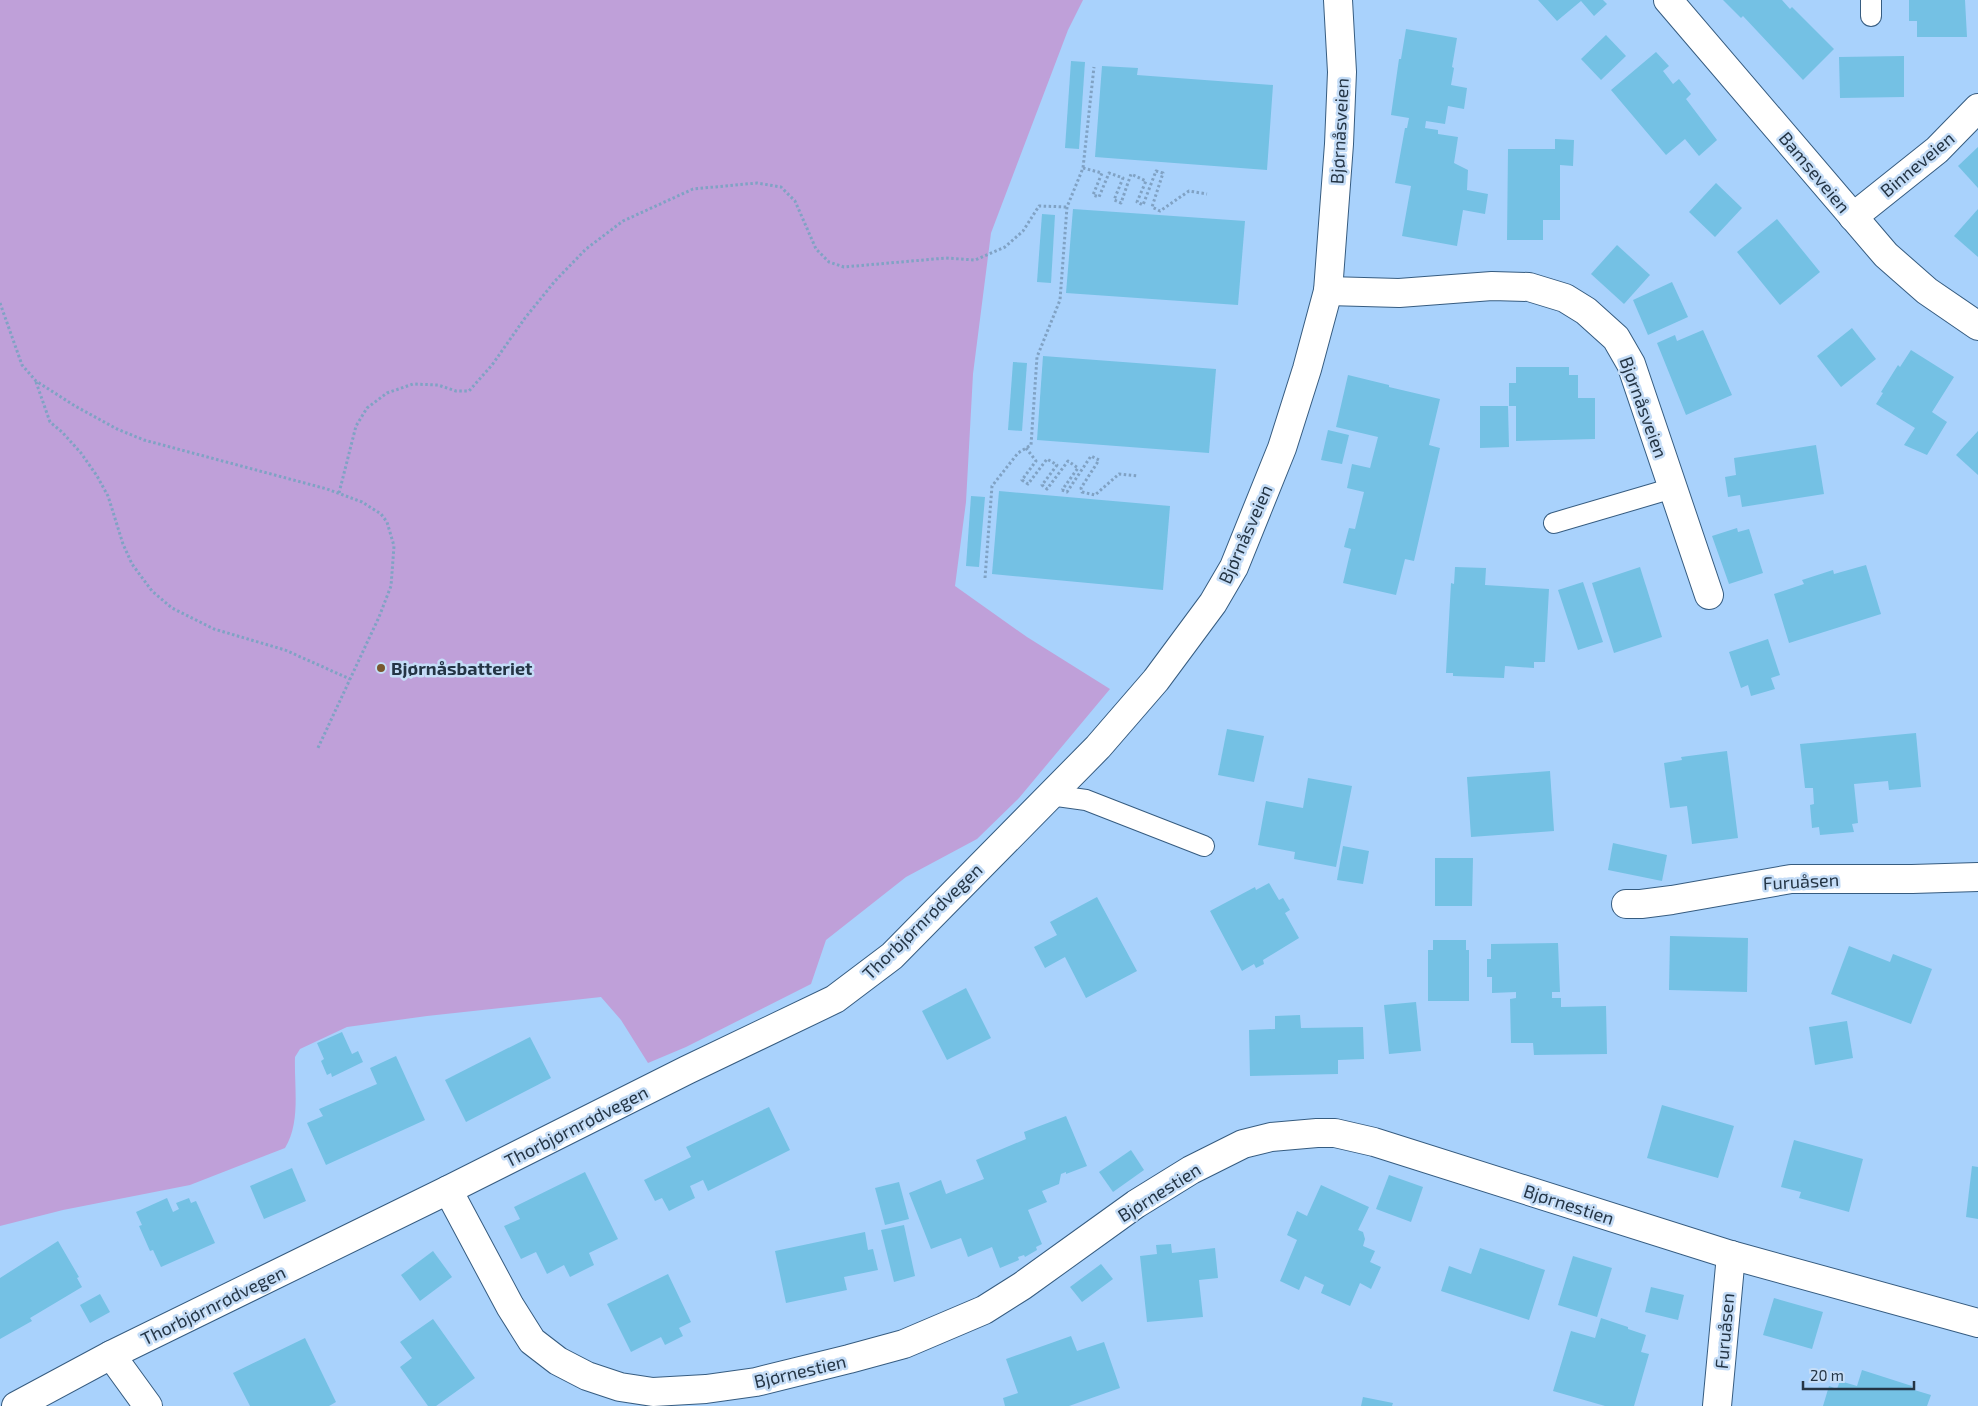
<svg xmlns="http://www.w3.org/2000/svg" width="1978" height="1406" viewBox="0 0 1978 1406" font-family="'Exo 2',sans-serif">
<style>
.green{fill:#bfa0d9}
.building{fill:#74c1e4}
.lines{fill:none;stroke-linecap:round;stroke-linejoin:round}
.service-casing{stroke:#365c80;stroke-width:22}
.minor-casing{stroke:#365c80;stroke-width:30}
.path{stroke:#80a2c4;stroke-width:3;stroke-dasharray:2.5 2.5;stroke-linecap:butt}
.service{stroke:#fff;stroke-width:20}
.minor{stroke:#fff;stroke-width:28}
.poi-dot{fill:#79572e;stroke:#c5ddf7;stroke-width:2}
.labels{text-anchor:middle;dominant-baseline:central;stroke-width:5;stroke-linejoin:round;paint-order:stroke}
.street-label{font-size:18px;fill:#243545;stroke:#c5ddf7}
.poi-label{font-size:18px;font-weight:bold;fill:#243545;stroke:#c5ddf7;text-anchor:start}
</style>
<rect width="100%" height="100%" fill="#a9d2fc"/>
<path class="green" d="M 0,0 L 1083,0 L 1068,30 L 991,233 L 973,374 L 966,502 L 955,586 L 1027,637 L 1110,689 L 1019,798 L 977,839 L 906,877 L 826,940 L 811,984 L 686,1047 L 648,1063 L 621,1020 L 601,997 L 427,1016 L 347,1027 L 300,1049 L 295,1057 C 294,1087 301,1122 285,1148 L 190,1185 L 63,1210 L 0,1226 Z"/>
<g class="building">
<polygon points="1538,0 1603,0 1607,4 1594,16 1581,1 1557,21"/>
<polygon points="1723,0 1782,0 1790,9 1792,7 1834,49 1803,80 1743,16 1741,18"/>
<polygon points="1909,0 1965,0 1967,37 1917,37 1917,21 1909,21"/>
<polygon points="1406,29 1457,38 1452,67 1454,68 1451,85 1467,88 1464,109 1448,106 1445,124 1426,121 1425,128 1438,130 1438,134 1458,137 1454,163 1468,170 1467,190 1488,194 1485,214 1463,210 1457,246 1402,236 1411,186 1395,183 1405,128 1407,128 1409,118 1391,115 1399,59 1401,59"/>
<polygon points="1606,35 1626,56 1601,80 1581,59"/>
<polygon points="1656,52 1669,66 1663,71 1673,84 1679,79 1691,94 1686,99 1717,140 1699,156 1685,139 1666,155 1611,90"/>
<polygon points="1904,56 1904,97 1840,98 1839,57"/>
<polygon points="1071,61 1085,62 1079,149 1065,148"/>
<polygon points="1102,66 1138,68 1137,75 1273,85 1267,170 1095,157"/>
<polygon points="1555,139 1574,140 1573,166 1560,165 1560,220 1543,220 1543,240 1507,240 1508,149 1555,149"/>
<polygon points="1978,147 1978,188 1958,166"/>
<polygon points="1716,183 1742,208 1715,237 1689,212"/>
<polygon points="1073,209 1245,221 1238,305 1066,293"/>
<polygon points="1978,209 1978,257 1954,236"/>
<polygon points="1042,214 1055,215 1051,283 1037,282"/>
<polygon points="1777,219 1820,272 1780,305 1737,252"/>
<polygon points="1617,245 1650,275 1624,304 1591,274"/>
<polygon points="1672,282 1688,317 1648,335 1633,300"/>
<polygon points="1852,328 1876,359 1841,387 1817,356"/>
<polygon points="1703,330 1732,395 1686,415 1657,343 1675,335 1677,341"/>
<polygon points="1911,350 1954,377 1932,412 1947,422 1927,455 1904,445 1915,428 1876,404 1883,393 1881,392 1898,365 1900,367"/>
<polygon points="1043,356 1216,369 1209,453 1037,440"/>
<polygon points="1013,362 1027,363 1022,431 1008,430"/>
<polygon points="1516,367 1569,367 1569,375 1578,375 1578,398 1595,398 1595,439 1516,441 1516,406 1509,406 1509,383 1516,383"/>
<polygon points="1348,375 1389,385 1389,387 1440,399 1429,445 1440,448 1414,561 1405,559 1396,595 1343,583 1351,549 1344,547 1349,528 1355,529 1364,492 1347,488 1352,464 1370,468 1378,437 1336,427"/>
<polygon points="1480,406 1508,406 1509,447 1480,448"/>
<polygon points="1328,430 1349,435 1342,464 1321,460"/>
<polygon points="1978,431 1978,475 1956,455"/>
<polygon points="1816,445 1824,494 1742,507 1740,495 1728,497 1725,477 1736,475 1734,458"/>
<polygon points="999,491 1170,506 1163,590 992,574"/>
<polygon points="971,496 985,497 979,567 966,566"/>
<polygon points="1737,528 1738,532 1749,529 1763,573 1729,584 1712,536"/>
<polygon points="1866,565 1881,614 1789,643 1774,594 1804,584 1802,580 1833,570 1834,574"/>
<polygon points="1455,567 1486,568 1485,585 1549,589 1545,662 1534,662 1534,668 1505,666 1504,678 1453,676 1453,673 1446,673 1451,583 1454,584"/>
<polygon points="1640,567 1662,637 1614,653 1592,583"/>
<polygon points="1583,582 1603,642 1578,650 1558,590"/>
<polygon points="1768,639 1780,675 1771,678 1775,689 1751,696 1748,685 1741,688 1729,652"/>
<polygon points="1227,729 1264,736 1254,782 1218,775"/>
<polygon points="1916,733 1921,787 1889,790 1888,781 1854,784 1858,823 1852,824 1854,832 1820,835 1819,827 1812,828 1810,805 1814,804 1813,788 1805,788 1800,744"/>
<polygon points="1727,751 1738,838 1692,844 1687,806 1670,808 1664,763 1682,760 1681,757"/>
<polygon points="1550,771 1554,831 1471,837 1467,777"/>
<polygon points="1308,778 1352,786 1336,867 1294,859 1295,852 1258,845 1266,801 1303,808"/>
<polygon points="1613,843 1667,855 1662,881 1608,870"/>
<polygon points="1343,846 1369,851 1363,884 1337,880"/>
<polygon points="1435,858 1473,858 1472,906 1435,906"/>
<polygon points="1269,883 1279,900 1283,898 1290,910 1285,913 1299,938 1263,960 1264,964 1256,968 1254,964 1242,971 1210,911 1255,887 1256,890"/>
<polygon points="1097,897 1137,971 1086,998 1065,957 1045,968 1034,947 1057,935 1050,922"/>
<polygon points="1670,936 1748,938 1747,992 1669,990"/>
<polygon points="1433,940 1466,940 1466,950 1469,950 1469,1001 1428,1001 1428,950 1433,950"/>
<polygon points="1558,943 1560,992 1552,992 1552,998 1561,998 1561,1007 1606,1006 1607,1054 1534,1055 1533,1043 1511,1043 1510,999 1516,998 1516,992 1492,993 1492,977 1487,977 1487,959 1491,959 1491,944"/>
<polygon points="1849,946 1890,962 1893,954 1932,969 1911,1024 1831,994"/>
<polygon points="966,988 991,1038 947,1060 922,1011"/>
<polygon points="1416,1002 1421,1051 1389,1054 1384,1005"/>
<polygon points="1300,1015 1301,1028 1363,1027 1364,1059 1338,1060 1338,1074 1250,1076 1249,1030 1275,1029 1275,1016"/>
<polygon points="1847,1021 1853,1058 1815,1065 1809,1027"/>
<polygon points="342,1032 352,1054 358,1051 363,1062 332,1077 331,1073 327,1075 321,1061 324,1059 317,1043"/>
<polygon points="530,1037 551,1078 466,1122 445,1080"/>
<polygon points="396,1056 425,1120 326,1165 307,1123 323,1116 319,1109 377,1084 370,1068"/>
<polygon points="1662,1105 1734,1126 1718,1178 1647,1158"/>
<polygon points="769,1107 790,1150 708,1191 703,1180 690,1186 695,1198 669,1211 662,1198 655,1201 644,1180 691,1157 686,1147"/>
<polygon points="1066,1116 1087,1166 1066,1174 1066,1172 1061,1174 1059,1184 1042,1191 1047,1202 1028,1210 1042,1244 1036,1247 1037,1250 1025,1257 1024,1255 1018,1257 1019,1260 1000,1268 992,1247 968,1257 961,1238 931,1249 909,1193 941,1180 946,1194 984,1179 976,1160 1026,1139 1024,1132"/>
<polygon points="1794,1140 1863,1159 1849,1212 1799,1198 1801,1192 1781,1187"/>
<polygon points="1131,1150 1144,1170 1113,1192 1099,1172"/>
<polygon points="1972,1166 1978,1167 1978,1219 1966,1217"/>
<polygon points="292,1168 306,1201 264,1219 250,1186"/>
<polygon points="585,1172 618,1239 589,1253 594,1265 570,1277 564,1265 547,1274 536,1252 521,1259 504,1226 520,1219 514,1207"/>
<polygon points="1389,1175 1423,1187 1411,1222 1376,1209"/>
<polygon points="899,1182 909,1219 885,1225 875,1188"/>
<polygon points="1321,1185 1369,1207 1358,1230 1363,1232 1365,1239 1363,1246 1375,1251 1370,1262 1381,1267 1371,1289 1360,1283 1350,1306 1321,1293 1324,1285 1305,1276 1299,1290 1280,1281 1297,1240 1287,1235 1297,1211 1307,1216"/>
<polygon points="167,1198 173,1212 179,1209 176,1203 189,1198 191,1203 196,1201 215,1243 161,1267 153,1250 150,1251 139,1226 142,1225 136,1212"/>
<polygon points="904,1225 915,1276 894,1282 881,1230"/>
<polygon points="865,1232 868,1250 873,1249 878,1270 844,1277 847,1290 786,1303 775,1251"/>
<polygon points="58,1241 79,1277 77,1278 82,1287 30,1318 32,1321 0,1339 0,1278"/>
<polygon points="1171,1244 1172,1253 1215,1248 1218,1278 1199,1280 1203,1317 1147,1322 1140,1256 1157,1254 1156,1245"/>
<polygon points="1480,1248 1545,1270 1529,1320 1441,1291 1449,1266 1471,1274"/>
<polygon points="433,1251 452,1277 420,1301 401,1275"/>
<polygon points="1573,1256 1612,1268 1597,1317 1558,1305"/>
<polygon points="1101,1264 1113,1279 1082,1302 1070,1287"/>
<polygon points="668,1274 691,1322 679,1328 683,1336 665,1345 661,1337 631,1352 607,1304"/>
<polygon points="1651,1287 1684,1295 1678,1320 1645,1312"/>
<polygon points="100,1294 110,1312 90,1323 80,1305"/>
<polygon points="1774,1298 1823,1312 1812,1349 1763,1335"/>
<polygon points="1601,1318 1628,1327 1628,1329 1646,1335 1641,1352 1649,1354 1634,1406 1605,1406 1553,1391 1571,1331 1595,1338"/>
<polygon points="433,1319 475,1378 436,1406 428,1406 400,1367 412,1358 400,1342"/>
<polygon points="1071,1336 1077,1351 1104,1342 1120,1388 1069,1406 1005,1406 1003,1398 1018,1393 1006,1359"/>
<polygon points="305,1338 336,1402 329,1406 250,1406 233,1373"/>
<polygon points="1862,1370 1912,1386 1911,1389 1931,1395 1927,1406 1823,1406 1829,1386 1837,1389 1840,1381 1857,1386"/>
<polygon points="1363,1397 1393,1403 1392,1406 1361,1406"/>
</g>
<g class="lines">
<g class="service-casing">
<g id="service">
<polyline points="1871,16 1871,0"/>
<polyline points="1554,523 1673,488"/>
<polyline points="1050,795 1086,800 1204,846"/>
</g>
</g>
<g class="minor-casing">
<g id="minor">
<polyline points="1668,0 1886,255 1927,291 1978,326"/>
<polyline points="1853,217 1937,150 1978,108"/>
<polyline points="1328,291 1399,293 1492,286 1529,287 1565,298 1586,311 1616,338 1631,364 1709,595"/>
<polyline points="1626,904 1641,904 1672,900 1791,879 1912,879 1978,877"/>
<polyline points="448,1190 510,1306 532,1341 558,1361 587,1376 620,1387 653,1392 706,1389 756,1382 849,1359 904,1344 984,1310 1022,1286 1136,1204 1191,1170 1243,1144 1271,1137 1317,1133 1335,1133 1374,1142 1731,1255 1978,1323"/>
<polyline points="111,1355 148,1406"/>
<polyline points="16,1406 111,1355 448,1190 687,1070 835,999 892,956 1098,747 1156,680 1213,603 1234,567 1282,448 1307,369 1328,291 1339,144 1342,72 1338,0"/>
<polyline points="1717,1406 1731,1255"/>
</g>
</g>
<g class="path">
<polyline points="1083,168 1102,173 1093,195 1099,197 1109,173 1123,178 1114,200 1121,203 1131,174 1146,181 1137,202 1143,205 1156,171 1163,173 1152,207 1160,211 1189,191 1207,194"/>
<polyline points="0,303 22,365 36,381 75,406 117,429 144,440 327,489 362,502 381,514 387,522 394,546 391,586 379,617 317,750"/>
<polyline points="36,382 50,422 62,432 81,453 97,476 108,496 123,544 132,564 152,591 172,608 214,629 285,650 350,679"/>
<polyline points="1026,448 1036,461 1022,480 1028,484 1047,459 1057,465 1042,485 1047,489 1068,461 1078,468 1062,490"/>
<polyline points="1062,490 1067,492 1091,456 1099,460 1081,488 1082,492 1095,495 1119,474 1138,476"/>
<polyline points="339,493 356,426 367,408 387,393 413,384 438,385 456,391 469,391 492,365 525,318 555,281 586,249 623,221 693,189 757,183 781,187 795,201 816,249 829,262 844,267 946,258 975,260 1005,247 1023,231 1039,206 1067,207"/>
<polyline points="985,578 992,486 1018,453 1031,445 1037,357 1060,300 1067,207 1083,168 1094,67"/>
</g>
<use href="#service" class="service"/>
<use href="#minor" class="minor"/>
</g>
<circle class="poi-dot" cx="381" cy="668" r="5"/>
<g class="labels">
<g class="street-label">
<text transform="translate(1339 131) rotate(-87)">Bjørnåsveien</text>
<text transform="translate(1917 164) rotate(-40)">Binneveien</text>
<text transform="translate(1815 172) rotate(50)">Bamseveien</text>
<text transform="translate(1644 407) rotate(70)">Bjørnåsveien</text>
<text transform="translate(1245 534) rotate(-66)">Bjørnåsveien</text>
<text transform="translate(1801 881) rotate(-3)">Furuåsen</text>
<text transform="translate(922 921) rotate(-44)">Thorbjørnrødvegen</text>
<text transform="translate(576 1126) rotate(-27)">Thorbjørnrødvegen</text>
<text transform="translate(1159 1192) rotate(-32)">Bjørnestien</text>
<text transform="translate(1569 1204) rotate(18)">Bjørnestien</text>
<text transform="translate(213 1305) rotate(-26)">Thorbjørnrødvegen</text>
<text transform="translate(1724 1331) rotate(-85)">Furuåsen</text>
<text transform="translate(800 1371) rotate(-13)">Bjørnestien</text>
</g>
<g class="poi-label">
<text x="391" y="668">Bjørnåsbatteriet</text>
</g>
</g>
<path d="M1803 1381v8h111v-8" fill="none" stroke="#243545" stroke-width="2.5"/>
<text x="1810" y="1381" font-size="15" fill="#243545" stroke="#c5ddf7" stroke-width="4" paint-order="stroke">20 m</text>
</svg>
